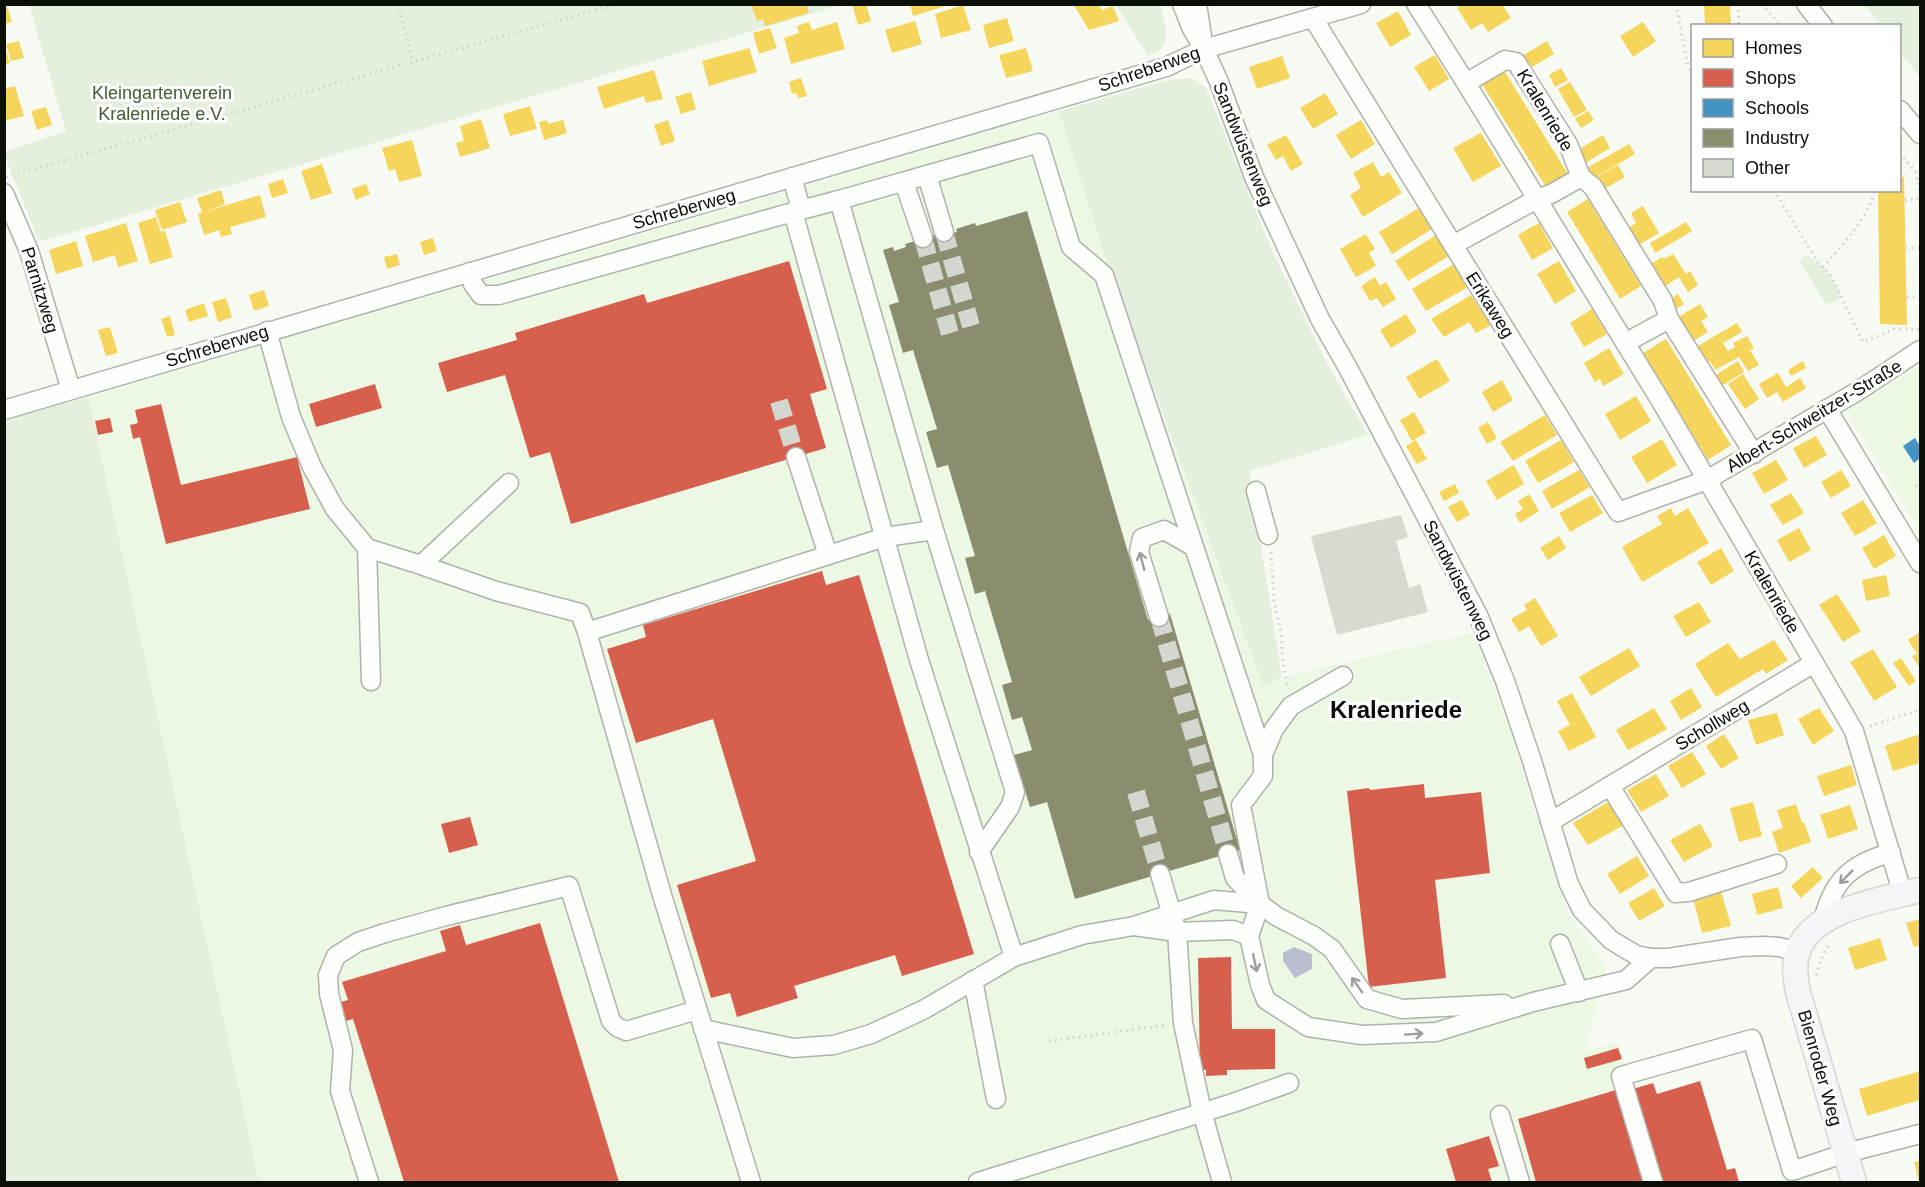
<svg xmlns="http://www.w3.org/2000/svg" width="1925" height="1187" viewBox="0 0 1925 1187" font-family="Arial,sans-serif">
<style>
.built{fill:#ecf8e3}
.green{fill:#e4f0dd}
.water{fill:#babed0}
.homes{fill:#f6d55c}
.shops{fill:#d6604d}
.schools{fill:#4393c3}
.industry{fill:#8c8c6e}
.building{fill:#d5dbd1}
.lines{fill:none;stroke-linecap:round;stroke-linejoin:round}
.minor-tunnel{stroke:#d3d7cf;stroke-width:18;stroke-dasharray:18 9;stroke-linecap:butt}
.minor-casing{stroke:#aeb2aa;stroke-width:21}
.major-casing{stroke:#d4d7d2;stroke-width:27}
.path{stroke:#d0d1ce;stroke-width:3;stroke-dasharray:1.5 4.5;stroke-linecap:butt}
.minor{stroke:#fefefd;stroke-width:18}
.major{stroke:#f4f5f8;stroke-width:24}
.oneway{stroke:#9c9e9b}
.labels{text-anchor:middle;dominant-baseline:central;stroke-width:6;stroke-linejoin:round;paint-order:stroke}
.street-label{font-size:18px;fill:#0a0f07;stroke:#fff}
.park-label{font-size:18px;fill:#425c30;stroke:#fff}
.district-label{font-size:24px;font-weight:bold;fill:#0a0f07;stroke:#fff}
</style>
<rect width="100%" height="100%" fill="#f6faf2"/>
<g class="built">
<polygon points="1059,111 1104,253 1263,684 1300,673 1473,633 1508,724 1559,888 1571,918 1607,968 1585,1051 1618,1042 1659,1182 259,1182 88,397"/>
<polygon points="1920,367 1920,531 1846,411"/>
</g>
<g class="green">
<polygon points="29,5 841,5 39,242 5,156 5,152 66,131"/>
<path d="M 1116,5 L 1160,5 C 1165,26 1175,47 1148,56 Z"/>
<polygon points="1865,5 1920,5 1920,78 1900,51 1900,26 1881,25"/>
<polygon points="1192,78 1206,88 1273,253 1327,363 1368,435 1249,471 1282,677 1263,685 1104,253 1059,111 1168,80"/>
<path d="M 1808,256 C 1824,266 1836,280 1841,298 L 1837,301 L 1826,304 L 1800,262 L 1803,257 Z"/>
<polygon points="88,397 259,1182 5,1182 5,420"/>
</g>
<polygon class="water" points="1294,947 1312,954 1312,969 1295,978 1283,961 1283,953"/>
<g class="homes">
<polygon points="751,4 806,4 809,13 765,26 763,19 757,21"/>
<polygon points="852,4 866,4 871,21 858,25"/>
<polygon points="910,4 949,4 949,5 913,16"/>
<polygon points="1073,4 1098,4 1102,10 1113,6 1119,21 1089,30"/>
<polygon points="1463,4 1502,4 1511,18 1488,32 1482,23 1471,30 1457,8"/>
<polygon points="1704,4 1730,4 1731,26 1705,26"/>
<polygon points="963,5 971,30 941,38 935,14"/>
<polygon points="8,8 12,22 4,24 4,9"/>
<polygon points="1398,11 1411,35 1390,47 1376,23"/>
<polygon points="1007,18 1014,41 989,48 983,25"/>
<polygon points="915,21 922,44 892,53 885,30"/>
<polygon points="809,22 812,30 837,22 845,49 791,64 784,38 799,33 797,26"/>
<polygon points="1643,22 1656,41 1633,57 1620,36"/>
<polygon points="770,28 777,48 759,54 753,33"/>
<polygon points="19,41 24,58 11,61 6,44"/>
<polygon points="1547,41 1554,54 1527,70 1520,57"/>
<polygon points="4,45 10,63 4,64"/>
<polygon points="749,48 757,72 709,86 702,61"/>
<polygon points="1026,48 1033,71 1006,78 999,55"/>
<polygon points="1435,55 1449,79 1429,91 1414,67"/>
<polygon points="1282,56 1290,78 1257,89 1249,67"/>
<polygon points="1502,67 1568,174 1546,187 1480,81"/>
<polygon points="1561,68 1568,80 1555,87 1549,75"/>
<polygon points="654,70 663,99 646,103 644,96 604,109 597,87"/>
<polygon points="801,78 807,96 798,98 796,93 792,94 789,82"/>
<polygon points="1570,82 1587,110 1574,117 1558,89"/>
<polygon points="15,86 24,116 4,121 4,89"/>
<polygon points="691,92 696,109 681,114 675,97"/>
<polygon points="1325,93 1338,114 1313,129 1300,108"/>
<polygon points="530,106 537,129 510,136 503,114"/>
<polygon points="46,107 52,125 37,130 31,111"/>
<polygon points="1588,111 1594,120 1581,128 1575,119"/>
<polygon points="481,119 490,148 460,157 456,143 464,141 460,126"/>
<polygon points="547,120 548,124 563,120 567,133 544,140 539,122"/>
<polygon points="668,120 675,141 661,146 654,125"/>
<polygon points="1361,120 1375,144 1351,159 1336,135"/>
<polygon points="1481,133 1501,166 1473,182 1453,148"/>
<polygon points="1286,135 1303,164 1291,171 1283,156 1276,160 1267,145"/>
<polygon points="1603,135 1610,148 1584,164 1576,151"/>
<polygon points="412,140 422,176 399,182 395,169 389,171 382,148"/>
<polygon points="1629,144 1635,154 1591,180 1585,169"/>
<polygon points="1373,162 1381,177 1389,172 1402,193 1363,217 1350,195 1361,188 1353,173"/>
<polygon points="322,164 332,193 311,200 301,171"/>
<polygon points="1618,165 1625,177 1599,192 1592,180"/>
<polygon points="1900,177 1904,177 1907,325 1880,324 1878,190 1900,190"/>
<polygon points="283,179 288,193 272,198 268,184"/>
<polygon points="366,184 370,194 356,200 352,189"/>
<polygon points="221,190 225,204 207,211 260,195 266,217 230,227 232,234 221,237 219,230 204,235 198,214 202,212 197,198"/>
<polygon points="1588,199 1641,286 1620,299 1567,212"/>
<polygon points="180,202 187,222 162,230 155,210"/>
<polygon points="1643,206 1659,233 1637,246 1627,229 1636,223 1631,213"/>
<polygon points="1419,208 1432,229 1392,254 1379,232"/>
<polygon points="156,217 161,232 165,231 173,257 150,264 138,223"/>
<polygon points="1686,222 1692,231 1655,253 1650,243"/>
<polygon points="126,223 138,261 118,267 115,255 93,262 85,236"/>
<polygon points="1539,223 1553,248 1532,260 1518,235"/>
<polygon points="1366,234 1375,249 1369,253 1376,266 1356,277 1340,249"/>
<polygon points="1436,235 1449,256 1408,281 1395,261"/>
<polygon points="433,238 437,251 424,255 420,242"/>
<polygon points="76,241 83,266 56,274 49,250"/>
<polygon points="397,254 400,265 387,269 384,257"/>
<polygon points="1673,254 1686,274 1690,271 1698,285 1688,292 1679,277 1661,289 1646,267 1662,257 1664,259"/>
<polygon points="1559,261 1576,291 1555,304 1537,274"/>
<polygon points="1454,264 1468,287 1426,311 1412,289"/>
<polygon points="1375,277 1380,286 1386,282 1396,299 1383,307 1377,298 1370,301 1361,286"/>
<polygon points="264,290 269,306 254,311 249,295"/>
<polygon points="1678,294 1684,304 1671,312 1665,302"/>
<polygon points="1471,295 1491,325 1476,333 1469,322 1444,337 1431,319"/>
<polygon points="226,298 232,317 218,322 212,302"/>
<polygon points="204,303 208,316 189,322 185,310"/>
<polygon points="1700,304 1708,317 1701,321 1708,332 1690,343 1675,319"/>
<polygon points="1592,309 1607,334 1584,347 1570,323"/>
<polygon points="1406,314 1417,332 1391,348 1380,330"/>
<polygon points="170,316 175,335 167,337 161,319"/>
<polygon points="1737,323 1742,332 1723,343 1728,351 1735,347 1733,343 1747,336 1754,348 1750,350 1759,365 1748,371 1739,357 1715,370 1710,361 1705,363 1696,347"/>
<polygon points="110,327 118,353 106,356 98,330"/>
<polygon points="1666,339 1731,445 1708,460 1643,353"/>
<polygon points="1609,348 1624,374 1603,386 1600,379 1595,382 1584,363"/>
<polygon points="1437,359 1450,381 1419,399 1406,377"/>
<polygon points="1738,361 1744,372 1720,387 1714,376"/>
<polygon points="1803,361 1806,368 1791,376 1788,370"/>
<polygon points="1778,373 1786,387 1800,378 1806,388 1783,402 1777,392 1767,398 1759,384"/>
<polygon points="1743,374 1759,399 1745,409 1728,384"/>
<polygon points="1502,380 1513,400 1493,412 1482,392"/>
<polygon points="1636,396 1651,421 1620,440 1605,414"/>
<polygon points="1414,412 1426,433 1412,441 1400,420"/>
<polygon points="1545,415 1557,435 1513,461 1500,442"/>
<polygon points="1488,422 1497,438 1487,444 1478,428"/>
<polygon points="1816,436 1827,455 1804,468 1793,448"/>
<polygon points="1662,439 1677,465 1647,483 1631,457"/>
<polygon points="1416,440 1427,459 1417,464 1406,446"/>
<polygon points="1561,440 1574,462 1538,483 1525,461"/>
<polygon points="1776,460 1788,480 1764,494 1752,473"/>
<polygon points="1514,465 1524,484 1497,500 1486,481"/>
<polygon points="1579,470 1590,487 1552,509 1542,491"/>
<polygon points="1841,470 1851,486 1831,498 1821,482"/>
<polygon points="1455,484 1459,493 1444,501 1439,492"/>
<polygon points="1791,493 1804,513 1783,525 1770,505"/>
<polygon points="1529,494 1539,511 1520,523 1515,514 1523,509 1518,501"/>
<polygon points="1592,495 1603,513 1570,532 1559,513"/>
<polygon points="1462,500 1470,515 1457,522 1448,507"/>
<polygon points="1863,500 1877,523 1855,536 1841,513"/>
<polygon points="1671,508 1675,516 1688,508 1709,543 1642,582 1622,547 1662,524 1657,516"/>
<polygon points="1799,528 1811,550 1789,562 1777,540"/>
<polygon points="1884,535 1896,556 1874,569 1862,548"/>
<polygon points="1559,536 1566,548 1548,560 1540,548"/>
<polygon points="1721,548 1734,571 1711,585 1697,562"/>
<polygon points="1886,575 1890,596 1866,601 1862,580"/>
<polygon points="1837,594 1861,631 1843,642 1819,605"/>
<polygon points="1535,598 1558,636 1541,646 1529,626 1519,632 1511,619 1527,610 1524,605"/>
<polygon points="1699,602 1711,622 1686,637 1673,616"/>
<polygon points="1920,632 1920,669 1912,656 1917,654 1908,640"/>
<polygon points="1774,640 1788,660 1766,674 1763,669 1716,697 1695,664 1728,643 1740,659"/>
<polygon points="1629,648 1640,666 1591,696 1579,677"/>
<polygon points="1873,649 1897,687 1874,701 1850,662"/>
<polygon points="1901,658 1916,681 1909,686 1893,663"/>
<polygon points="1691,688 1702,707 1681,720 1670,701"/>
<polygon points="1572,693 1596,737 1569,751 1558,731 1570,725 1557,701"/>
<polygon points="1654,708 1667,729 1628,750 1616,730"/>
<polygon points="1819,708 1834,731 1813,745 1798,719"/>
<polygon points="1777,713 1784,735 1756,745 1748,720"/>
<polygon points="1724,734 1739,758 1721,769 1706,746"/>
<polygon points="1920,734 1920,763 1893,771 1885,746"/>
<polygon points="1692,752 1706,774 1682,788 1668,766"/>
<polygon points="1851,765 1857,785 1824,796 1817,776"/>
<polygon points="1656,774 1669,796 1641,812 1627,790"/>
<polygon points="1608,802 1624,825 1588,845 1573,823"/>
<polygon points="1753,802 1762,836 1739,842 1730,808"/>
<polygon points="1796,804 1802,823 1804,822 1811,842 1779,853 1772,832 1783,828 1777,810"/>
<polygon points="1850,805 1858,829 1828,839 1820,815"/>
<polygon points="1700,824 1713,846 1684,862 1670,840"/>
<polygon points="1637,856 1649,876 1620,894 1607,874"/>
<polygon points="1813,867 1823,878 1801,898 1791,886"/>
<polygon points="1778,887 1783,908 1757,915 1752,894"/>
<polygon points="1654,888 1665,906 1639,921 1628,903"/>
<polygon points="1721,891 1731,926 1702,933 1693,898"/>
<polygon points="1920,919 1920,946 1914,947 1906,923"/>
<polygon points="1880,938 1887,960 1855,970 1848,948"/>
<polygon points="1920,1071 1920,1100 1867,1116 1859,1089"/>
<polygon points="1920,1161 1920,1182 1919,1182 1914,1162"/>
</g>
<g class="shops">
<polygon points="789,261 827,389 810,394 826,448 571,524 550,452 530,458 505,375 447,392 438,363 517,340 515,333 644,294 647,303"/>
<polygon points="375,384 382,408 316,427 309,404"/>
<polygon points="161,404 181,485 297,457 310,509 166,544 140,437 133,439 130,425 138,423 135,410"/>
<polygon points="110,418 113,432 98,435 95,421"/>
<polygon points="822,571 826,585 859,575 974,954 902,976 895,955 794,986 798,998 737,1017 730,993 711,998 677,885 756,861 713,719 636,743 607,649 646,637 643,625"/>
<polygon points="1424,784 1425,798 1481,792 1490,873 1435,880 1446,978 1369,987 1347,791 1369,788 1370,790"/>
<polygon points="470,817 478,845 449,853 441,824"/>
<polygon points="540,923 619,1182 404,1182 353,1019 343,1022 337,1003 348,1000 342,982 446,951 440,931 460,925 466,945"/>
<polygon points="1231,957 1232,1029 1275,1029 1275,1069 1227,1070 1227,1075 1206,1076 1206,1070 1200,1070 1198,958"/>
<polygon points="1618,1048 1622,1059 1587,1069 1584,1058"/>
<polygon points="1700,1081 1727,1170 1735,1168 1739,1182 1661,1182 1633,1089 1653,1083 1657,1094"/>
<polygon points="1616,1090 1644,1182 1536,1182 1518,1119"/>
<polygon points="1489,1136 1499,1166 1488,1169 1492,1182 1456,1182 1446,1149"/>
</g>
<polygon class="schools" points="1915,438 1920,446 1920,458 1914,463 1903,446"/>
<polygon class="industry" points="1027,211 1148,620 1170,614 1240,850 1075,899 1047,802 1030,807 1014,755 1032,750 1022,717 1012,720 1002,685 1012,682 985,591 975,594 965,558 975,556 948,465 937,468 926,432 937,429 913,350 903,353 889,305 899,302 883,250 893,247 894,251 906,247 905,244 948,231 949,234 957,232 956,229 975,223 976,226"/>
<polygon class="building" points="1401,515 1408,537 1396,541 1409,588 1420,584 1428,612 1337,635 1311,536"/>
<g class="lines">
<g class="minor-tunnel">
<polyline points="944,232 971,326"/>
<polyline points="923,238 950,334"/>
<polyline points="779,401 796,457"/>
<polyline points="1159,617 1228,854"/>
<polyline points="1136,792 1160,874"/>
</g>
<g class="minor-casing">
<g id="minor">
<polyline points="1182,4 1191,27 1204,49 1219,82 1254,177 1320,319 1348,368 1478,615 1505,681 1532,761 1569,884 1582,910 1611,940 1636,955 1651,958 1668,958 1740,947 1764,946 1779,947 1798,952"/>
<polyline points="1197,4 1202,36"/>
<polyline points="1416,4 1466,83 1662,403 1854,731 1903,895"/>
<polyline points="1806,4 1823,26"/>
<polyline points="1313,18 1618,512 1707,480 1858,391 1920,350"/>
<polyline points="1466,83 1505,60 1516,62 1568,144 1581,177 1593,187 1663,301 1669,319 1754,454"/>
<polyline points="1900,110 1920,134"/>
<polyline points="927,175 944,232"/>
<polyline points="792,177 801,209"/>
<polyline points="904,182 923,238"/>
<polyline points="4,193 29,251 71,390"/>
<polyline points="839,200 934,530 1015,792 1010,807 979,852"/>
<polyline points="793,212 839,200 1039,143 1071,247 1104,275 1263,755 1263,776 1241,805 1260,904 1249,936"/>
<polyline points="1453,245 1537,199 1551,194 1581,177"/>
<polyline points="470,272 473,284 481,295 499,295 793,212 919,660 1014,957"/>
<polyline points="267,331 291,417 312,467 335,509 367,548 421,565 509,483"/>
<polyline points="1625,343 1669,319"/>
<polyline points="1827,409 1920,563"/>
<polyline points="4,410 1166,67 1204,49 1361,4"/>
<polyline points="796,457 828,555"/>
<polyline points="1256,491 1268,535"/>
<polyline points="367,548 371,681"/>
<polyline points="421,565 496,591 580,613 587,632 662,895 751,1182"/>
<polyline points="1159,617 1139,552 1142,538 1164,530 1194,547"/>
<polyline points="587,632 885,537 934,530"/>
<polyline points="1263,755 1274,729 1291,706 1343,676"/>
<polyline points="1610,786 1676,893 1689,892 1777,864"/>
<polyline points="1550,822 1814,663"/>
<polyline points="1228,854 1235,878 1260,904 1276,916 1314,936 1332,949 1367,999 1402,1009 1504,1004"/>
<polyline points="1160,874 1177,932 1183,1023 1202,1112 1222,1182"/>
<path d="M 1823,921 C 1832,882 1851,863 1891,853"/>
<polyline points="1134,926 1177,932 1233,930 1249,936 1260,985 1266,1000 1308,1027 1362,1035 1436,1032 1533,1002 1626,980 1651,958"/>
<polyline points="1560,944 1579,992"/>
<polyline points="973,980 996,1099"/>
<polyline points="703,1029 793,1048 834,1045 871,1034 923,1010 1014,957 1082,935 1134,926 1214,900 1260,904"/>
<polyline points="1500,1115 1520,1182"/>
<polyline points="369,1182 340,1091 343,1050 329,994 328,975 336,956 358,942 385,933 446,916 569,886 611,1021 617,1027 626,1031 697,1010"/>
<polyline points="978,1182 1233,1103 1289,1083"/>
<polyline points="1653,1182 1621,1076 1752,1039 1792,1171 1846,1153 1920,1134"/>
</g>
</g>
<g class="major-casing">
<path id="major" d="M 1854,1182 L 1798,992 C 1796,981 1794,970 1796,959 C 1804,910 1881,900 1920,890"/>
</g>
<g class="path">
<polyline points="398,4 413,61"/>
<polyline points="1676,4 1687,62 1692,75"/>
<polyline points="1738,4 1739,26"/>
<polyline points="1762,4 1781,26"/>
<polyline points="1900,153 1916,173 1920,192"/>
<polyline points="6,177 617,4"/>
<polyline points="1774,190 1817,261 1831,276 1863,342 1894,329 1920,329"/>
<polyline points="1905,200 1920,199"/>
<polyline points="1906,248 1920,248"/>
<path d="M 1823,267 C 1839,249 1871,215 1874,190"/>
<polyline points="1907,297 1920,297"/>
<polyline points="1916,486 1920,483"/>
<polyline points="1271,552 1274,600 1281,633 1283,663 1288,688"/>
<polyline points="1870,726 1920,710"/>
<polyline points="1816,975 1820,961 1830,943"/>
<polyline points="1049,1041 1166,1025"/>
</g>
<use href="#minor" class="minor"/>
<use href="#major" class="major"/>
</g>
<defs><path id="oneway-shaft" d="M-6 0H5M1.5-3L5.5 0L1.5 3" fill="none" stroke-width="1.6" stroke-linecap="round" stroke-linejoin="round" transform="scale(1.5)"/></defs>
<g class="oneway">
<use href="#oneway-shaft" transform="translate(1142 561) rotate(-105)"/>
<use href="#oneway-shaft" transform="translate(1846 877) rotate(135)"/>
<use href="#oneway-shaft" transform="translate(1255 963) rotate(78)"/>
<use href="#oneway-shaft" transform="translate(1357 985) rotate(-125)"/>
<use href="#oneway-shaft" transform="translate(1414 1034) rotate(-4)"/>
</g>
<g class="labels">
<g class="street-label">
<text transform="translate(1149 69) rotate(-19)">Schreberweg</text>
<text transform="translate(1545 110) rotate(59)">Kralenriede</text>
<text transform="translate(1243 144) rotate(68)">Sandwüstenweg</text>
<text transform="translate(684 209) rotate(-16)">Schreberweg</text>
<text transform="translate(40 290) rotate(73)">Parnitzweg</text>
<text transform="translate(1490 305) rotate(58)">Erikaweg</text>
<text transform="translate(217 346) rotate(-17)">Schreberweg</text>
<text transform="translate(1814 416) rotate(-31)">Albert-Schweitzer-Straße</text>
<text transform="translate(1458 580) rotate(63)">Sandwüstenweg</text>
<text transform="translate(1772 592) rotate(60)">Kralenriede</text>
<text transform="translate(1712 725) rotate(-31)">Schollweg</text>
<text transform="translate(1820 1068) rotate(74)">Bienroder Weg</text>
</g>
<g class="park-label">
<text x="162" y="93">Kleingartenverein<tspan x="162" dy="21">Kralenriede e.V.</tspan></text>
</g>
<g class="district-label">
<text x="1396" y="709">Kralenriede</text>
</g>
</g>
<rect width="1925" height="1187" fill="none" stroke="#0a0f07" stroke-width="12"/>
<rect x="1691" y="24" width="210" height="168" fill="#ffffff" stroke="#9d9f9c" stroke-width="1.5"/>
<rect x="1703" y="39" width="30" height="18" fill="#f6d55c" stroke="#9d9f9c" stroke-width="1.5"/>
<text x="1745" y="54" font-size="18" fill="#0a0f07">Homes</text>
<rect x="1703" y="69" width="30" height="18" fill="#d6604d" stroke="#9d9f9c" stroke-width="1.5"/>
<text x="1745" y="84" font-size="18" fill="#0a0f07">Shops</text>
<rect x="1703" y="99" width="30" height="18" fill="#4393c3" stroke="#9d9f9c" stroke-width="1.5"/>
<text x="1745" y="114" font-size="18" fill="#0a0f07">Schools</text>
<rect x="1703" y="129" width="30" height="18" fill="#8c8c6e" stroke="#9d9f9c" stroke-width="1.5"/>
<text x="1745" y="144" font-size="18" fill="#0a0f07">Industry</text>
<rect x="1703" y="159" width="30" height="18" fill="#d5dbd1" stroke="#9d9f9c" stroke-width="1.5"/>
<text x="1745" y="174" font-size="18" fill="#0a0f07">Other</text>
</svg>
